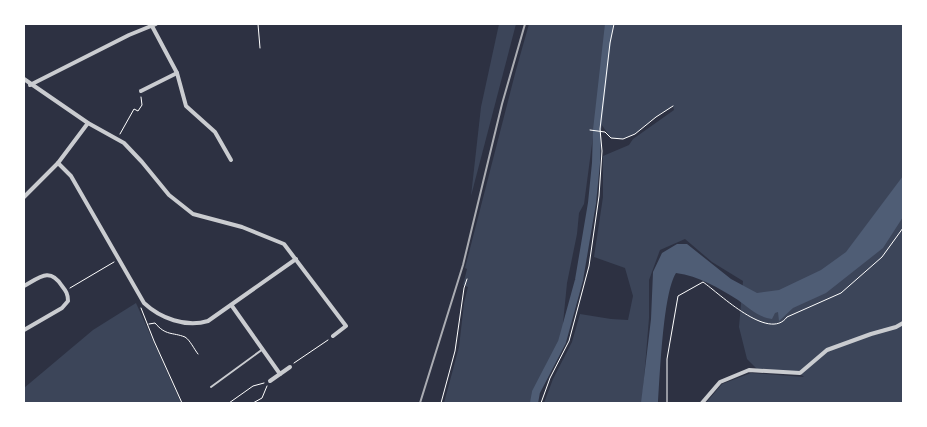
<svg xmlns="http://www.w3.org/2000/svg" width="927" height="427" viewBox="0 0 927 427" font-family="Roboto,sans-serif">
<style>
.green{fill:#3c4559}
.water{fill:#4f5d75}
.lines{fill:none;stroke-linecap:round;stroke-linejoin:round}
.canal{stroke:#4f5d75;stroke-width:8}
.path{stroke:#fff;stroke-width:1}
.service{stroke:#caccd0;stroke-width:2}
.minor{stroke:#caccd0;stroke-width:4}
.rail{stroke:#abadb3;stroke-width:2}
</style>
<rect width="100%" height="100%" fill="#2d3142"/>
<g class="green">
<polygon points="499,24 516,24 471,196 481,107"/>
<polygon points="529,24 903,24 903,403 706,403 722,384 751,373 804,377 799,373 758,370 747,359 739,327 743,281 712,262 685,239 660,250 649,280 649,318 642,403 544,403 553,379 572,342 580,314 611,319 628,320 633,296 625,268 594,257 603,197 603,156 629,145 633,139 674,110 673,106 656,117 635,134 623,139 611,138 599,121 597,130 594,129 584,204 579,213 577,234 567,283 563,323 567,325 562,342 536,392 534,403 444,403 459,347 464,303 468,287 463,285 467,269 465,268 516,70"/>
<polygon points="136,303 181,403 24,403 24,388 93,330"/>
</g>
<path class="water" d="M 903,176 L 903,217 L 883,248 L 826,293 L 793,308 L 779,321 L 778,312 L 775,313 L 772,319 C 758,317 749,308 738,300 C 719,288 699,276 676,273 C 663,293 660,375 658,403 L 641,403 L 651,319 L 653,272 L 662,253 L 677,244 L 687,244 L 731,279 L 757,293 L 779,290 L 821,270 L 846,252 Z"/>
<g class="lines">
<polyline class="canal" points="534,403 536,392 562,342 579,280 592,203 596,163 597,130 609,24"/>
<g class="path">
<polyline points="258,24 260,48"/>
<polyline points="590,130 605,132 611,138 623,139 635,134 656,117 673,106"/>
<polyline points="120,134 134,109 138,111 142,105 141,97"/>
<polyline points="70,288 114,262"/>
<polyline points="141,308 154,341 182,403"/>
<path d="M 149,324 L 155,323 C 166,336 172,332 185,337 C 190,340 194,349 198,354"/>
<polyline points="294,363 328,340"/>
<polyline points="229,403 253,386 264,383"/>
<polyline points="253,403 262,398 267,386"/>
<polyline points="441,403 455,351 464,288 467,279"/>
<polyline points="541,403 550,378 569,341 589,266 599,196 602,151 600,129 610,43 614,24"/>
<path d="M 667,403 L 667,359 L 678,296 L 703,282 C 720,294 769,342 787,317 L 841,293 L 882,257 L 903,228"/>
</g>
<polyline class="service" points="211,387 263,349"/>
<g class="minor">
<polyline points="152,26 177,73 186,106 215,132 231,160"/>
<polyline points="24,79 88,123 124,143 142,162 169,195 193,214 242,227 284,244 346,326 333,336"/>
<polyline points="30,85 129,35 156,24"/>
<polyline points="141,91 177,73"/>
<path d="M 58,163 L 71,176 L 144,303 C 160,318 186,328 208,321 L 296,259"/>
<polyline points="24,197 58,163 88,123"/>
<path d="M 24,286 C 40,277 50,267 62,286 C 66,291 68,294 68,301 L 62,308 L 24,330"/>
<polyline points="232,306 280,374"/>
<polyline points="270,381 290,367"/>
<polyline points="702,403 720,382 749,370 800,373 827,350 871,334 896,327 903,323"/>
</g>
<polyline class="rail" points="420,403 463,265 502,104 525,24"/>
</g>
<rect width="927" height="427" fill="none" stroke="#ffffff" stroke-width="50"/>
</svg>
